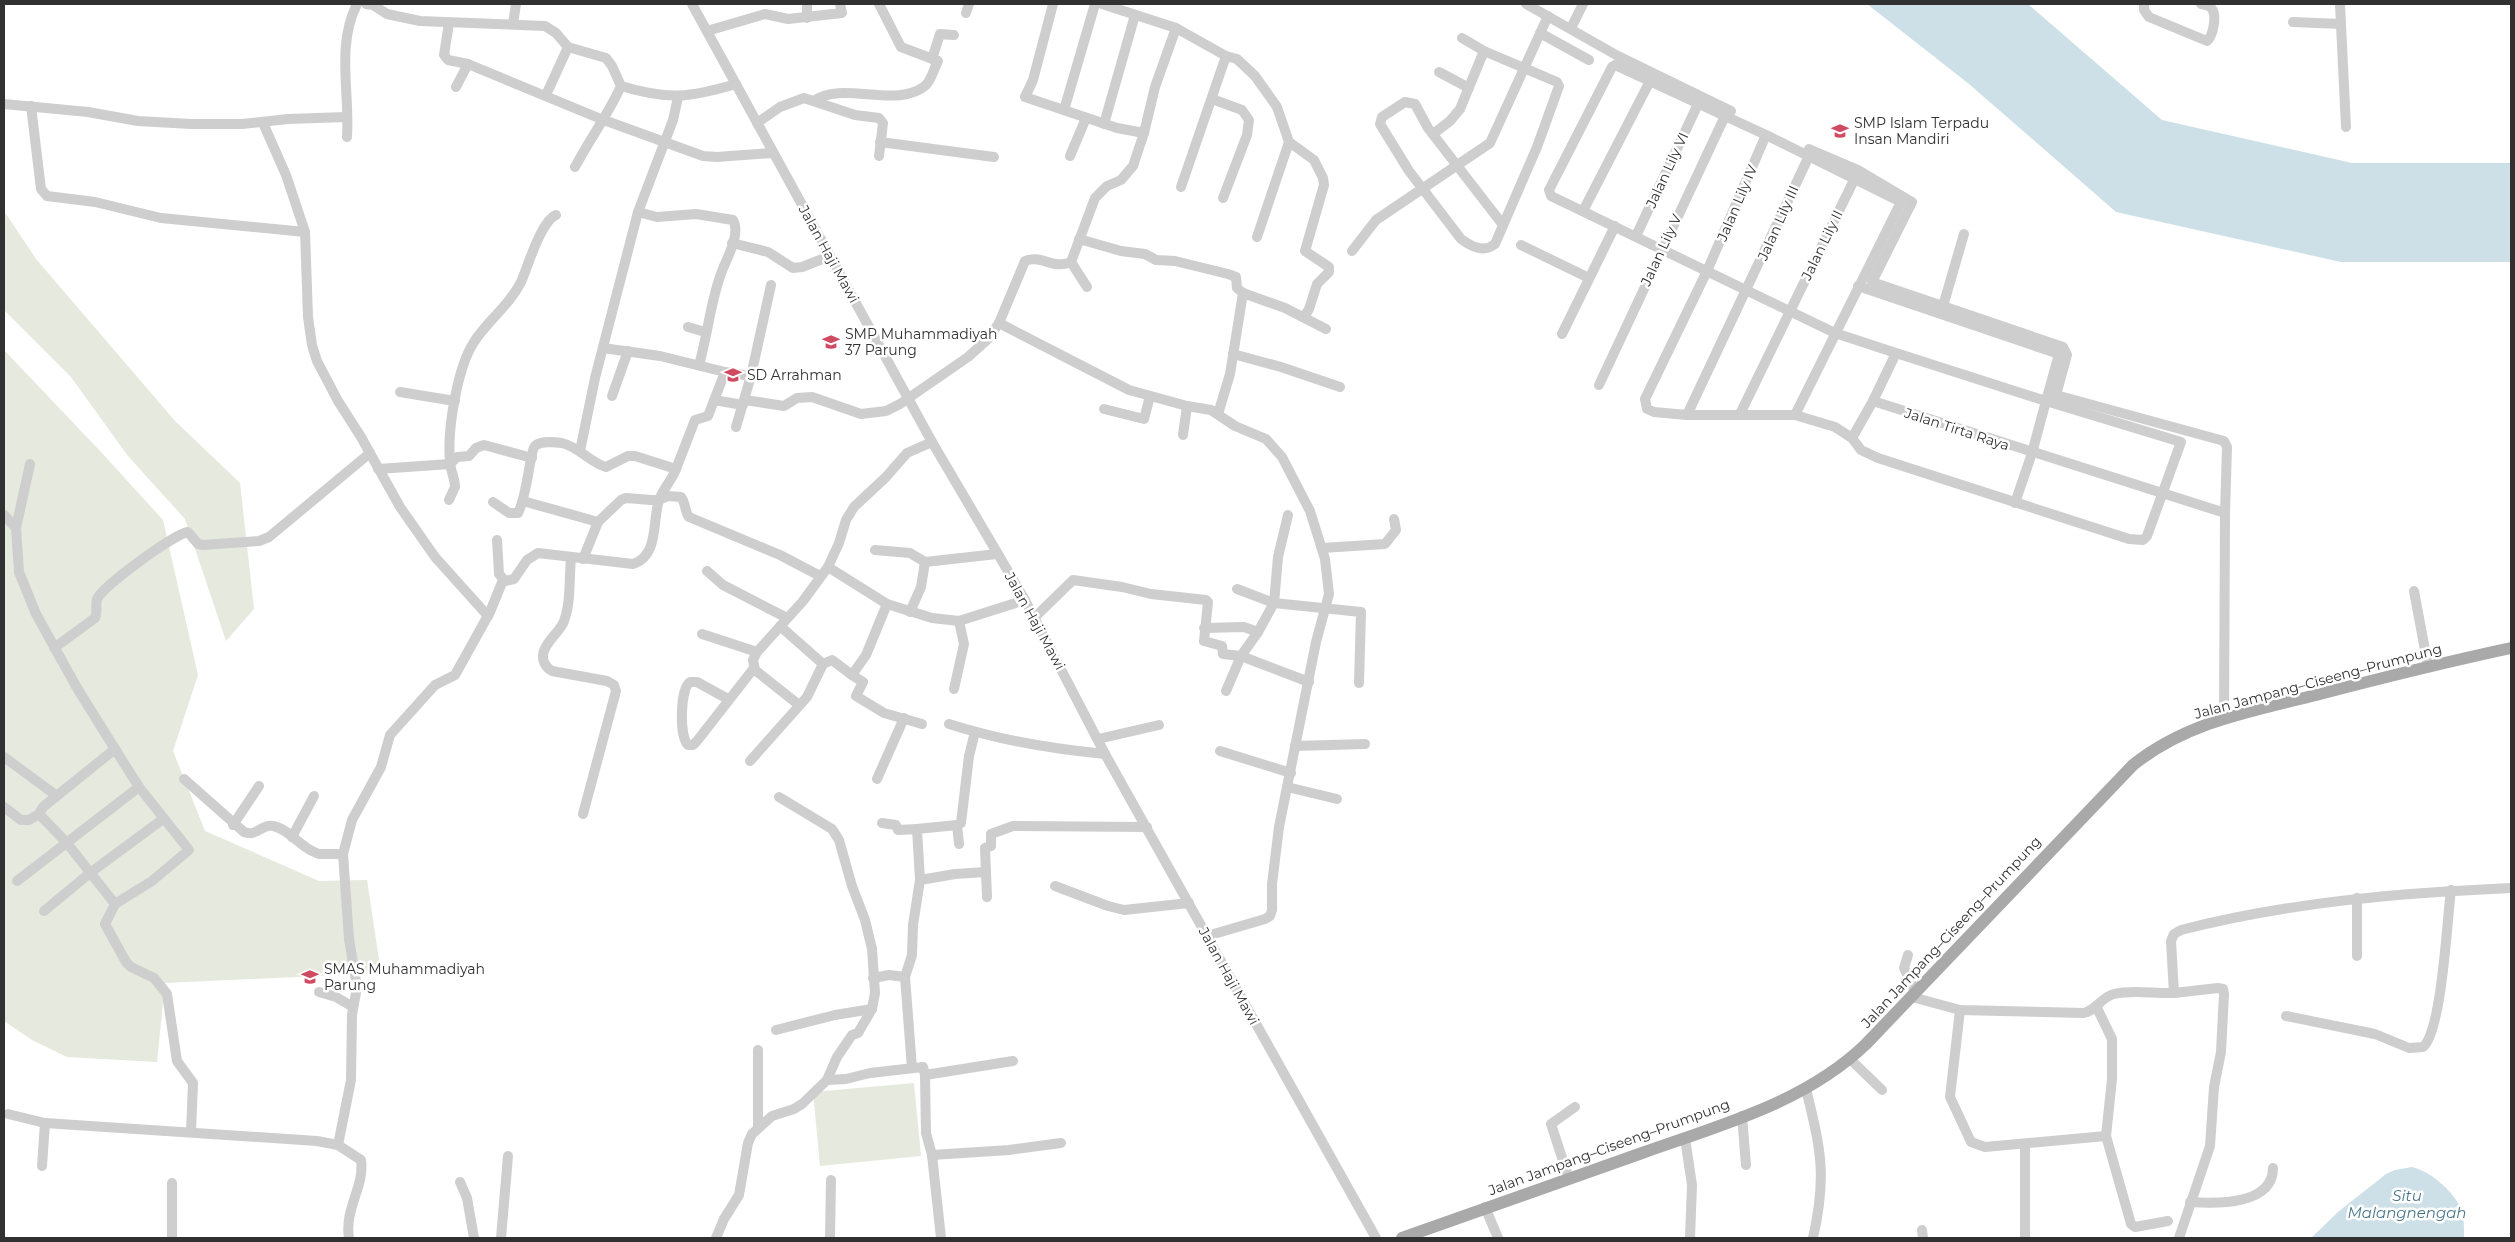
<svg xmlns="http://www.w3.org/2000/svg" width="2515" height="1242" viewBox="0 0 2515 1242" font-family="Montserrat,sans-serif">
<style>
.green{fill:#e5e9de}
.water{fill:#cde0e7}
.lines{fill:none;stroke-linecap:round;stroke-linejoin:round}
.minor{stroke:#cecece;stroke-width:10}
.major{stroke:#a9a9a9;stroke-width:12}
.labels{text-anchor:middle;dominant-baseline:central;stroke-width:5;stroke-linejoin:round;paint-order:stroke}
.poi-label{font-size:14px;fill:#313131;stroke:#fff;text-anchor:start}
.street-label{font-size:14px;fill:#313131;stroke:#fff}
.water-label{font-size:15px;font-style:italic;fill:#49778a;stroke:#fff}
</style>
<rect width="100%" height="100%" fill="#fff"/>
<g class="green">
<polygon points="4,211 36,259 175,421 240,483 254,609 226,641 185,519 128,456 71,377 4,310"/>
<polygon points="4,350 101,452 163,520 198,675 173,751 205,831 319,881 367,880 381,973 165,983 157,1062 67,1057 32,1040 4,1021"/>
<polygon points="914,1083 921,1156 820,1166 813,1092"/>
</g>
<g class="water">
<polygon points="1867,4 2028,4 2162,120 2352,163 2511,163 2511,262 2341,262 2116,212 1969,84"/>
<path d="M 2412,1167 C 2431,1171 2458,1195 2463,1214 C 2464,1222 2464,1231 2464,1238 L 2311,1238 L 2338,1212 L 2386,1174 L 2395,1170 Z"/>
</g>
<g class="lines">
<g class="minor">
<path d="M 366,4 L 373,5 L 387,14 L 420,21 L 545,26 L 556,33 L 568,47 L 606,58 L 612,66 L 621,86 C 608,115 589,140 575,167"/>
<polyline points="692,4 932,442 1025,600 1105,754 1376,1238"/>
<polyline points="1053,4 1033,80 1025,97 1117,128 1144,133"/>
<polyline points="1102,4 1176,28 1226,56 1237,59 1255,76 1277,107 1289,142 1314,160 1323,178 1324,185 1305,251 1329,267 1329,272 1317,284 1309,309 1304,317"/>
<polyline points="1526,4 1618,56 1731,111"/>
<path d="M 2144,4 L 2144,10 L 2149,17 L 2207,41 C 2213,36 2217,16 2212,9 C 2210,5 2204,5 2201,4"/>
<polyline points="2340,4 2346,127"/>
<polyline points="966,13 969,4"/>
<polyline points="807,18 807,4"/>
<polyline points="2293,22 2341,24"/>
<polyline points="449,23 444,55 448,60 468,64 601,119 703,156 717,157 772,153"/>
<polyline points="513,24 516,4"/>
<polyline points="1571,28 1583,4"/>
<polyline points="707,31 765,14 788,19 842,13 840,4"/>
<polyline points="1540,33 1589,60"/>
<path d="M 1462,38 L 1484,51 L 1557,82 L 1559,86 L 1537,147 L 1495,244 C 1484,253 1472,247 1461,239 L 1409,171 L 1380,124 L 1382,117 L 1405,102 L 1415,104 L 1428,128 L 1503,225"/>
<polyline points="932,59 940,34 954,35"/>
<polyline points="1439,72 1469,88"/>
<path d="M 621,86 C 668,100 689,98 736,84"/>
<polyline points="456,87 468,64"/>
<polyline points="546,95 568,47"/>
<polyline points="1212,99 1242,110 1249,120 1247,135 1223,198"/>
<path d="M 814,101 C 842,80 898,110 926,85 C 932,79 934,68 938,61 L 901,47 L 879,4"/>
<polyline points="4,104 88,112 138,121 191,124 242,124 288,119 347,117"/>
<polyline points="31,106 41,189 47,196 95,202 161,218 305,232"/>
<polyline points="1064,110 1095,4"/>
<polyline points="263,123 286,175 305,232 308,317 312,345 317,361 338,401 361,437 400,507 435,557 488,616"/>
<polyline points="757,123 780,107 804,98 855,115 879,118 883,123 879,156"/>
<polyline points="1104,124 1135,15"/>
<polyline points="1433,134 1450,121 1460,109 1484,51"/>
<polyline points="1766,135 1707,271 1645,399 1647,409 1654,412 1687,415 1795,415 1835,427 1852,438 1861,450 1878,458 2129,539 2143,540 2147,536 2181,442 2046,401 2059,354 1858,286"/>
<path d="M 347,137 C 350,92 336,46 357,4"/>
<polyline points="880,142 994,157"/>
<polyline points="1809,149 1858,170 1912,202 1872,282 2063,347 2067,355 2056,395 2224,441 2227,447 2225,513"/>
<polyline points="1070,156 1086,118"/>
<polyline points="1181,187 1226,56"/>
<polyline points="1583,211 1650,81"/>
<path d="M 638,212 L 657,217 L 696,214 L 733,220 C 741,234 727,258 722,271 C 710,302 708,334 699,365"/>
<polyline points="1636,236 1698,104"/>
<polyline points="1257,237 1289,142"/>
<polyline points="1079,239 1121,251 1145,254 1156,260 1175,261 1228,274 1236,277 1237,288 1243,293"/>
<polyline points="732,243 768,252 793,268 802,267 830,256"/>
<polyline points="1521,245 1589,278"/>
<polyline points="1352,251 1376,220 1490,143 1548,16"/>
<polyline points="1071,262 1087,287"/>
<polyline points="1943,306 1964,234"/>
<polyline points="999,323 1129,390 1187,406 1211,410 1235,426 1266,439 1282,457 1310,511 1325,559 1329,594 1316,642 1279,827 1272,884 1272,910 1270,916 1265,919 1207,936"/>
<polyline points="688,327 705,332"/>
<polyline points="1562,334 1615,226"/>
<polyline points="603,348 660,356 725,372 708,416 695,420 676,469"/>
<polyline points="1896,353 2046,401 2032,453 2015,503"/>
<polyline points="1233,354 1281,367 1340,387"/>
<polyline points="725,372 751,376"/>
<polyline points="1599,385 1725,116"/>
<polyline points="400,392 455,401"/>
<polyline points="612,396 628,351"/>
<polyline points="714,400 743,405"/>
<path d="M 745,400 L 784,406 L 797,398 L 812,397 L 861,414 L 886,411 L 900,404 L 968,357 L 988,339 L 999,323 L 1025,261 C 1041,254 1052,270 1071,262 L 1095,198 L 1107,186 L 1121,180 L 1133,166 L 1144,133 L 1155,87 L 1176,28"/>
<polyline points="1104,409 1144,419 1150,396"/>
<polyline points="1218,414 1230,374 1243,293 1285,308 1326,329"/>
<polyline points="1740,414 1854,180"/>
<polyline points="1687,415 1809,156"/>
<polyline points="1795,415 1901,202 1766,135 1615,65 1612,67 1549,190 1551,196 1835,333 1896,353 1873,401 2225,513 2224,718"/>
<polyline points="736,427 751,376 771,285"/>
<polyline points="1183,435 1187,406"/>
<polyline points="1852,438 1873,401"/>
<polyline points="580,451 595,378 638,212 673,120 678,97"/>
<polyline points="30,464 16,528 19,572 36,614 77,688 115,749 43,807 39,814 66,842 115,904 105,924 126,962 131,967 154,978 167,994 177,1061 193,1083 191,1132"/>
<polyline points="378,469 450,464 457,457 469,456 476,448 484,445 532,458"/>
<path d="M 449,500 L 455,487 C 455,478 450,470 450,461 C 447,431 457,368 474,342 C 488,320 509,306 521,282 C 528,266 541,221 556,215"/>
<polyline points="523,501 598,522"/>
<path d="M 493,502 L 509,513 L 518,513 C 527,497 530,451 535,446 C 540,441 555,442 562,443 C 579,447 591,463 606,467 L 628,456 L 635,456 L 676,469 C 672,480 663,489 659,500 C 652,522 659,556 633,564 L 538,553 L 527,560 L 514,579 L 505,581 L 499,574 L 497,540"/>
<polyline points="4,515 16,528"/>
<polyline points="1322,548 1385,544 1396,530 1394,519"/>
<polyline points="875,550 910,553 925,562"/>
<path d="M 571,558 C 569,578 571,603 564,621 C 560,632 548,639 544,651 C 541,659 545,667 552,671 L 607,681 L 614,685 L 616,691 L 583,814"/>
<path d="M 583,559 L 598,522 L 621,500 L 626,498 L 651,500 L 659,500 L 668,496 L 681,497 C 686,503 684,510 689,517 L 780,555 L 820,576"/>
<polyline points="925,562 997,554"/>
<polyline points="828,567 887,604 932,618 959,621 1025,600"/>
<polyline points="707,571 723,585 787,618"/>
<polyline points="1237,589 1274,603 1361,612 1359,683"/>
<polyline points="2414,591 2428,666"/>
<polyline points="887,604 866,655 852,675 863,682 856,696 884,713 922,724"/>
<polyline points="910,612 921,587 925,562"/>
<polyline points="1035,617 1073,580 1122,587 1151,594 1206,600 1208,602 1204,641 1222,646 1223,654 1241,656 1309,682"/>
<polyline points="1204,628 1244,627 1258,632"/>
<polyline points="702,634 757,652"/>
<path d="M 54,648 L 95,618 C 98,612 95,605 97,599 C 103,586 174,534 188,532 L 198,544 L 203,545 L 259,541 L 269,537 L 370,453"/>
<polyline points="823,664 832,660 852,675"/>
<polyline points="954,689 964,644 959,621"/>
<polyline points="1226,691 1241,656 1258,632 1274,603 1278,557 1288,515"/>
<path d="M 728,699 L 697,682 L 690,682 C 680,689 679,736 688,745 L 693,745 L 697,741 L 754,668"/>
<polyline points="799,705 755,670 753,660 757,652 803,601 828,567 839,543 846,520 854,507 886,477 907,453 932,442"/>
<path d="M 949,724 C 999,740 1053,749 1105,754"/>
<polyline points="1098,739 1159,725"/>
<polyline points="1295,746 1365,744"/>
<polyline points="1220,751 1291,773"/>
<polyline points="4,757 57,796"/>
<polyline points="750,761 807,697 823,664 780,626"/>
<path d="M 184,779 L 244,832 C 257,837 261,824 273,826 C 287,828 299,845 312,851 L 319,854 L 343,854 L 349,939 L 357,987 L 352,1015 L 351,1080 L 338,1145"/>
<polyline points="877,779 904,718"/>
<polyline points="1287,787 1337,799"/>
<polyline points="4,807 21,820 29,820 39,814"/>
<polyline points="882,823 896,825 898,830 917,829 920,880 913,925 912,955 905,977 912,1068"/>
<polyline points="233,825 259,786"/>
<polyline points="917,829 957,825"/>
<polyline points="292,837 314,796"/>
<polyline points="959,844 957,825 961,823 969,756 975,732"/>
<polyline points="343,854 352,820 381,767 390,735 435,685 455,675 490,612 503,580"/>
<polyline points="920,880 955,874 986,872"/>
<polyline points="17,881 139,787"/>
<polyline points="1055,886 1108,906 1124,910 1189,903"/>
<polyline points="987,897 985,848 991,846 991,834 1013,826 1147,827"/>
<polyline points="2357,898 2357,956"/>
<polyline points="115,904 152,881 189,850 139,787 115,749"/>
<polyline points="44,911 90,873 163,819"/>
<polyline points="1908,955 1904,968 1916,993"/>
<polyline points="873,978 889,975 905,977"/>
<polyline points="319,992 336,997 353,1007"/>
<polyline points="2174,993 2218,988 2223,989 2224,994 2221,1052 2214,1087 2210,1146 2179,1238"/>
<path d="M 1912,997 L 1960,1010 L 2084,1013 C 2097,1010 2101,997 2114,994 C 2133,989 2155,994 2174,993 L 2171,941 L 2174,934 L 2181,930 C 2290,902 2399,893 2511,888"/>
<polyline points="2097,1008 2112,1039 2112,1079 2106,1136 2131,1224 2135,1227 2168,1221"/>
<polyline points="1960,1010 1950,1097 1971,1142 1985,1147 2106,1136"/>
<path d="M 2286,1016 L 2375,1034 L 2409,1048 L 2423,1047 C 2442,1031 2447,919 2451,890"/>
<polyline points="776,1030 835,1015 872,1009"/>
<polyline points="1850,1059 1882,1090"/>
<polyline points="925,1075 1013,1061"/>
<polyline points="827,1080 846,1079 870,1073 923,1067 925,1075 926,1133 932,1155 941,1238"/>
<path d="M 1806,1089 C 1821,1150 1827,1176 1813,1238"/>
<path d="M 8,1114 L 45,1123 L 317,1141 L 338,1145 L 361,1160 C 365,1186 344,1209 349,1238"/>
<polyline points="1742,1116 1746,1165"/>
<polyline points="758,1127 758,1050"/>
<polyline points="1685,1138 1692,1185 1690,1238"/>
<polyline points="932,1155 1009,1150 1061,1143"/>
<polyline points="42,1166 45,1123"/>
<polyline points="1569,1179 1551,1124 1575,1107"/>
<polyline points="460,1182 467,1198 474,1238"/>
<polyline points="172,1183 172,1238"/>
<path d="M 2190,1202 C 2217,1204 2273,1205 2273,1168"/>
<polyline points="1485,1207 1498,1238"/>
<polyline points="1922,1230 1923,1238"/>
<polyline points="501,1238 508,1156"/>
<polyline points="716,1238 724,1219 739,1195 748,1143 752,1134 772,1116 794,1109 802,1104 827,1080 837,1057 852,1035 858,1033 872,1009 875,993 872,949 865,920 852,886 839,840 832,829 779,797"/>
<polyline points="830,1238 831,1180"/>
<polyline points="2025,1238 2025,1144"/>
</g>
<path class="major" d="M 1402,1238 C 1482,1209 1562,1181 1642,1153 C 1720,1125 1805,1103 1866,1044 L 2133,765 C 2187,722 2251,711 2316,695 C 2381,678 2446,662 2511,648"/>
</g>
<defs>
<g id="school-bare" transform="scale(1.35)"><path d="M0-5L7-2L0 1L-7-2ZM-4 1L0 2.5L4 1V4Q0 6-4 4Z" fill="#d04b62" stroke="#fff" stroke-width="2.5" paint-order="stroke"/></g>
</defs>
<g fill-rule="evenodd">
<use href="#school-bare" x="1840" y="131"/>
<use href="#school-bare" x="831" y="342"/>
<use href="#school-bare" x="733" y="375"/>
<use href="#school-bare" x="310" y="977"/>
</g>
<g class="labels">
<g class="poi-label">
<text x="1854" y="123">SMP Islam Terpadu<tspan x="1854" dy="16">Insan Mandiri</tspan></text>
<text x="845" y="334">SMP Muhammadiyah<tspan x="845" dy="16">37 Parung</tspan></text>
<text x="747" y="375">SD Arrahman</text>
<text x="324" y="969">SMAS Muhammadiyah<tspan x="324" dy="16">Parung</tspan></text>
</g>
<g class="street-label">
<text transform="translate(1667 170) rotate(-65)">Jalan Lily VI</text>
<text transform="translate(1737 203) rotate(-67)">Jalan Lily IV</text>
<text transform="translate(1778 223) rotate(-66)">Jalan Lily III</text>
<text transform="translate(1822 245) rotate(-64)">Jalan Lily II</text>
<text transform="translate(1661 250) rotate(-65)">Jalan Lily V</text>
<text transform="translate(829 254) rotate(61)">Jalan Haji Mawi</text>
<text transform="translate(1957 429) rotate(18)">Jalan Tirta Raya</text>
<text transform="translate(1035 621) rotate(61)">Jalan Haji Mawi</text>
<text transform="translate(2318 681) rotate(-15)">Jalan Jampang–Ciseeng–Prumpung</text>
<text transform="translate(1951 932) rotate(-47)">Jalan Jampang–Ciseeng–Prumpung</text>
<text transform="translate(1229 976) rotate(61)">Jalan Haji Mawi</text>
<text transform="translate(1609 1147) rotate(-20)">Jalan Jampang–Ciseeng–Prumpung</text>
</g>
<g class="water-label">
<text x="2407" y="1195">Situ<tspan x="2407" dy="17">Malangnengah</tspan></text>
</g>
</g>
<rect width="2515" height="1242" fill="none" stroke="#313131" stroke-width="10"/>
</svg>
